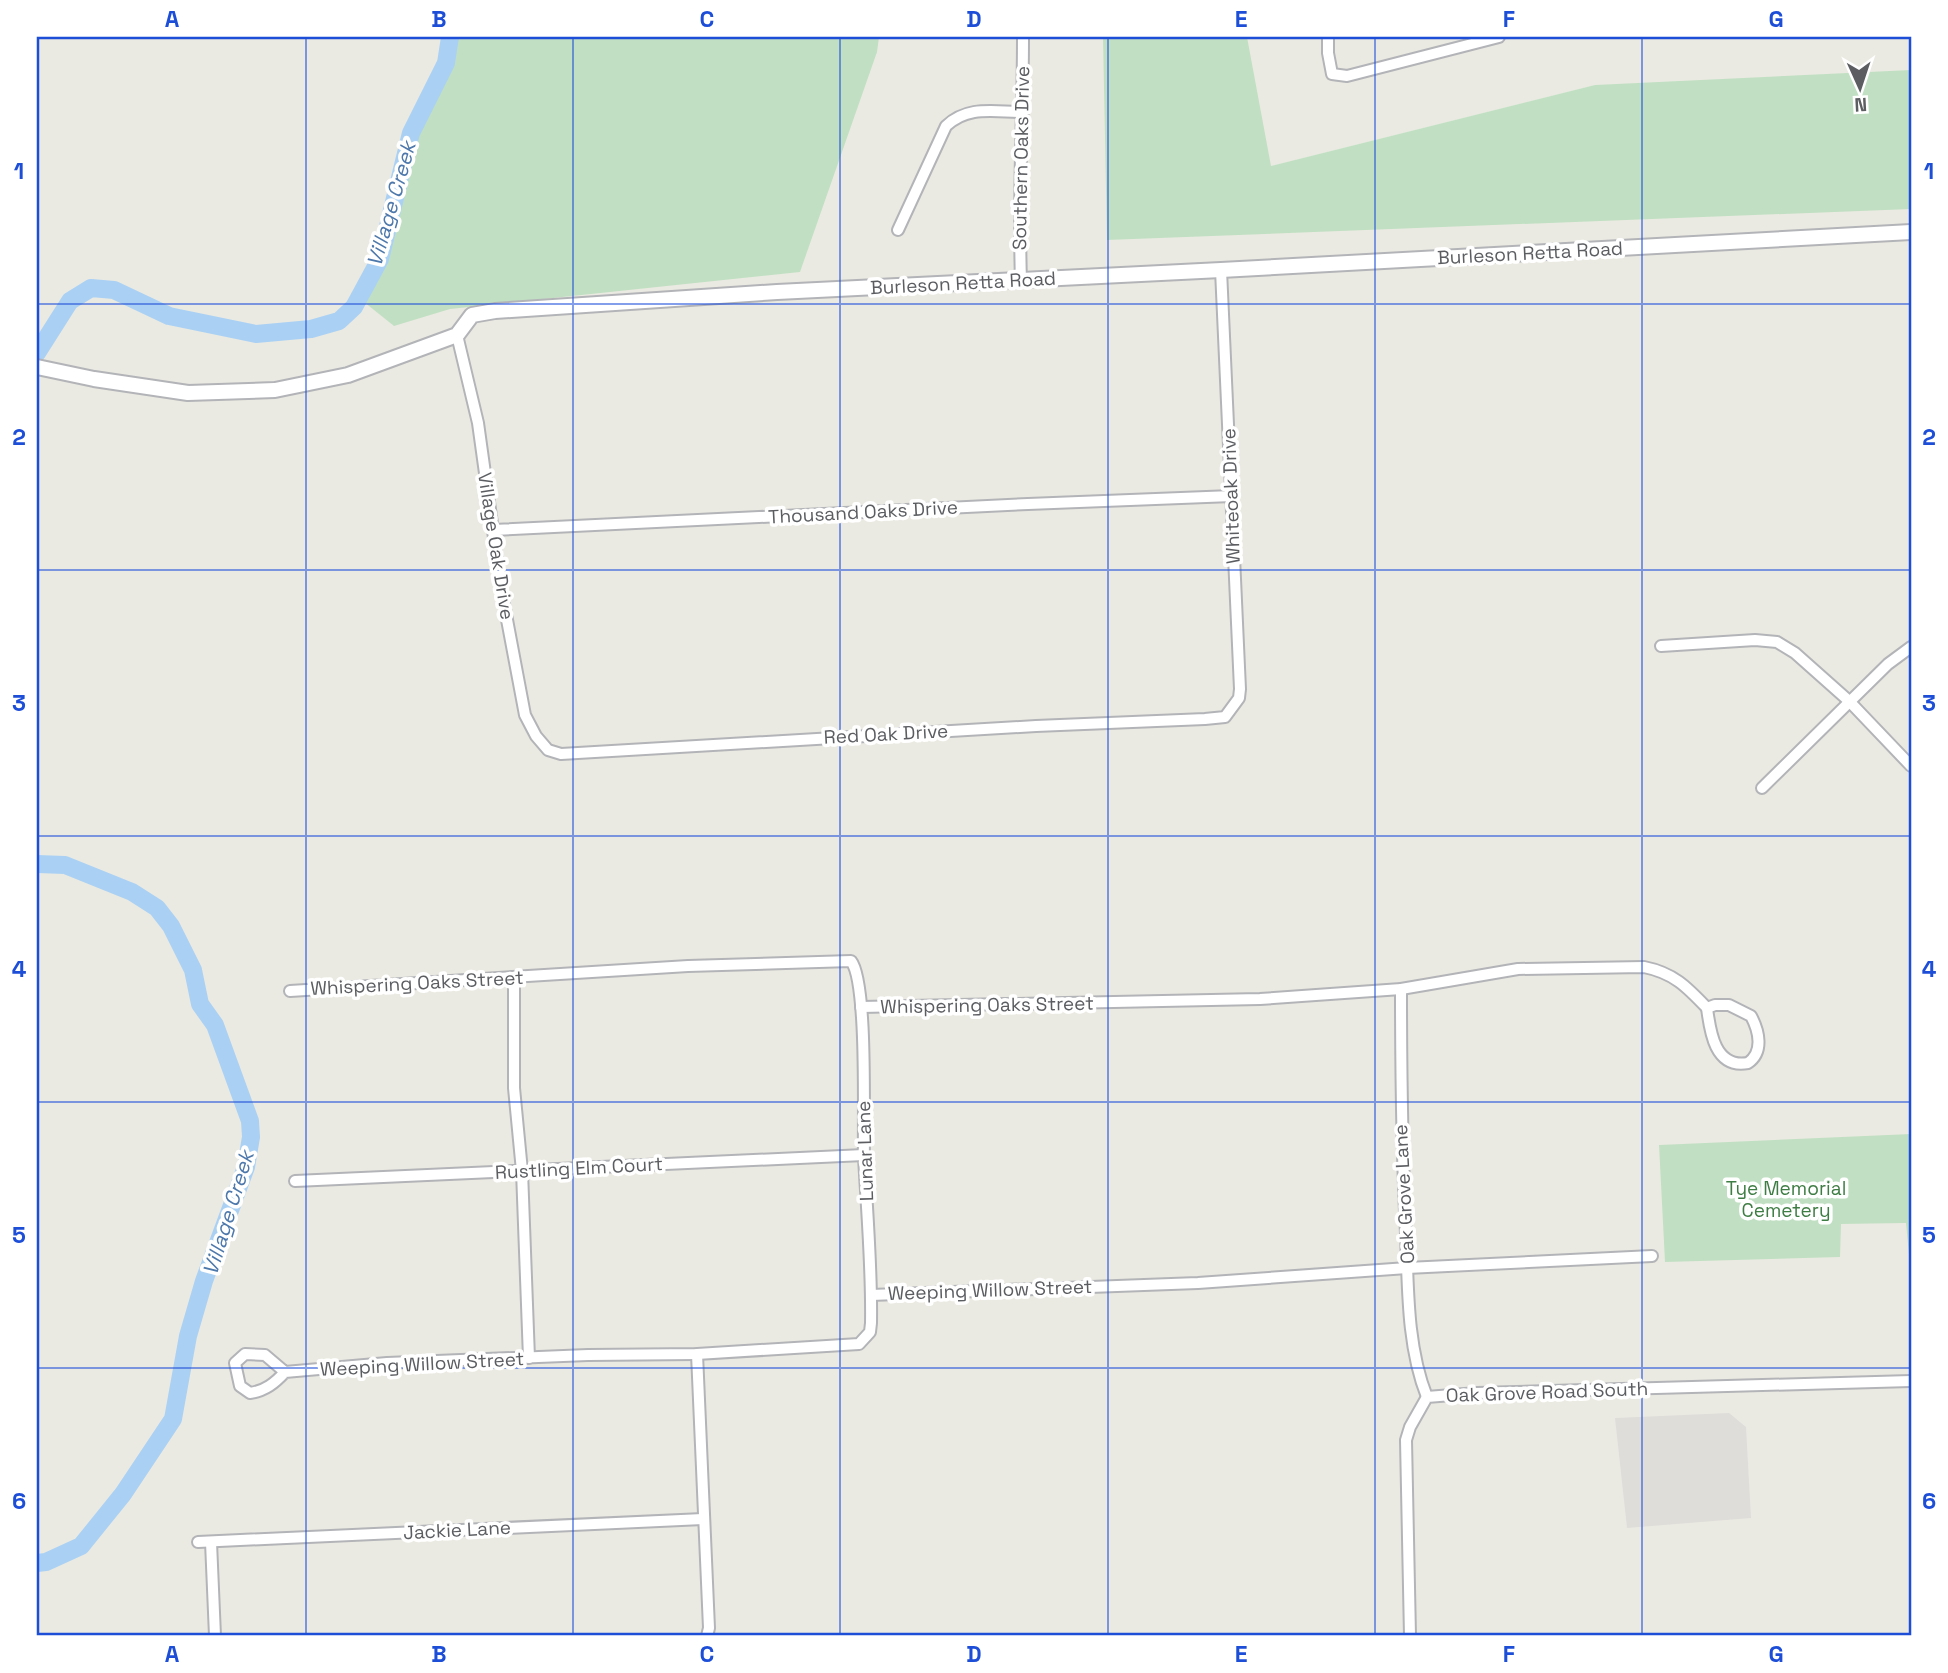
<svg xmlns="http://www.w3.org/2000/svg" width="1948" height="1673" viewBox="0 0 1948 1673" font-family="'Space Grotesk',sans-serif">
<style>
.industrial{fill:#dfddda}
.green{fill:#c1e0c3}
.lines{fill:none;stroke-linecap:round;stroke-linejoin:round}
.river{stroke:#aad1f4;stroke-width:18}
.minor-casing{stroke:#b3b4b8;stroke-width:14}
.tertiary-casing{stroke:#b3b4b8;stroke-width:18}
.minor{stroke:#fff;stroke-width:10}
.tertiary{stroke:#fff;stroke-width:14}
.grid{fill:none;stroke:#1d4ed8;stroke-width:2;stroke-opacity:0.55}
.labels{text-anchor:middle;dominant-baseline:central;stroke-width:7;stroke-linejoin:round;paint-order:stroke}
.street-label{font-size:19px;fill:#5b5d61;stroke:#fff}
.park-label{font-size:19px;fill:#3e7d43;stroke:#fff}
.water-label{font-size:21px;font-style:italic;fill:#4d78ab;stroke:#fff}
.neatline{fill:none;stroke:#1d4ed8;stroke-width:2.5}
.grid-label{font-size:23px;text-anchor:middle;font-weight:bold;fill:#1d4ed8}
</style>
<rect width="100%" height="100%" fill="#ebeae2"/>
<polygon class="industrial" points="1729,1413 1746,1427 1751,1518 1627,1528 1615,1418"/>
<g class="green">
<polygon points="450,37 879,37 877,52 800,272 450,309 394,326 359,298 380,259 411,133 446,63"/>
<polygon points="1103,37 1247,37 1271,166 1595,85 1911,70 1911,209 1107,240"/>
<polygon points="1911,1134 1911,1254 1909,1254 1906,1223 1841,1224 1840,1257 1665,1262 1659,1145"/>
</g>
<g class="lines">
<g class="river">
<polyline points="37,353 70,301 91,288 114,290 169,316 256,334 311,329 339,321 354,307 380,259 411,133 446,63 450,37"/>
<polyline points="37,864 65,865 132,892 157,908 171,926 193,970 200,1004 215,1025 250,1121 251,1137 246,1167 204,1281 188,1336 173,1419 123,1494 81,1546 46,1562 37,1563"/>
</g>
<g class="minor-casing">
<g id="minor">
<polyline points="1328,37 1328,53 1332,74 1347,76 1499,37"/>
<path d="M 898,230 L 946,126 C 968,105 994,112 1023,112"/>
<path d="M 1021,280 C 1018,199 1023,118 1023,37"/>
<polyline points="457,335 478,423 501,588 525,715 536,736 548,750 561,754 1036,726 1205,719 1225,717 1239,698 1240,689 1221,270"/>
<polyline points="493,530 1028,504 1232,496"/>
<polyline points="1661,646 1755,640 1777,642 1795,653 1849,701 1911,766"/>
<polyline points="1762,788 1888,664 1911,647"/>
<polyline points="514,977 514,1088 522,1171 529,1358"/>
<path d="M 1401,989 C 1401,1071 1402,1152 1406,1234 C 1408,1288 1407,1347 1427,1397"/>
<path d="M 1715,1005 L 1729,1005 L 1751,1016 C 1759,1031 1764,1052 1748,1063 C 1715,1069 1710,1032 1707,1008 Z"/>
<path d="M 861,1007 L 1260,999 L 1401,989 L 1518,969 L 1644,967 C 1674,973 1687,987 1707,1008"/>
<polyline points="295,1181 864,1155"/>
<polyline points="871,1295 1198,1283 1407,1268 1652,1256"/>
<polyline points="697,1354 709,1628 707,1636"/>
<path d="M 285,1372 L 265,1355 L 245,1354 L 235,1363 L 240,1386 L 250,1393 C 265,1391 275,1383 285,1372 L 387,1363 L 588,1355 L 697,1354 L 859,1344 L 870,1332 L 871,1323 C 872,1268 867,1213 864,1157 C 863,1122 868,982 851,961 L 688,966 L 290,991"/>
<polyline points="198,1542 703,1519"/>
<polyline points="211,1542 215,1636"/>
<polyline points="1410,1636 1406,1440 1410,1427 1427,1397 1477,1393 1911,1381"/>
</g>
</g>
<g class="tertiary-casing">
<polyline id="tertiary" points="37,367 94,379 188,393 275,390 348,375 457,335 472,315 495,311 777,292 1221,270 1911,232"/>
</g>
<use href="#minor" class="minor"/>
<use href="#tertiary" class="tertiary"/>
</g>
<path class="grid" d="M 306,37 L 306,1636M 573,37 L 573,1636M 840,37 L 840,1636M 1108,37 L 1108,1636M 1375,37 L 1375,1636M 1642,37 L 1642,1636M 37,304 L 1911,304M 37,570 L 1911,570M 37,836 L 1911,836M 37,1102 L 1911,1102M 37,1368 L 1911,1368"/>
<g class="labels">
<g class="street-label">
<text transform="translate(1021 158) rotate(-89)">Southern Oaks Drive</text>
<text transform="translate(1530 253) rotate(-3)">Burleson Retta Road</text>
<text transform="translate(963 283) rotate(-3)">Burleson Retta Road</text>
<text transform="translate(1231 496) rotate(-92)">Whiteoak Drive</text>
<text transform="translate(863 512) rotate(-3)">Thousand Oaks Drive</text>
<text transform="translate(496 546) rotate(81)">Village Oak Drive</text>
<text transform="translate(886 734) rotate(-3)">Red Oak Drive</text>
<text transform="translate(417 983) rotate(-3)">Whispering Oaks Street</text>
<text transform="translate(987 1005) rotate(-1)">Whispering Oaks Street</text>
<text transform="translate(865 1151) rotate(-92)">Lunar Lane</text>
<text transform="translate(579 1168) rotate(-3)">Rustling Elm Court</text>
<text transform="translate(1404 1194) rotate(-93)">Oak Grove Lane</text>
<text transform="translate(990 1290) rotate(-2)">Weeping Willow Street</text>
<text transform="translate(422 1364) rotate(-3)">Weeping Willow Street</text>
<text transform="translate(1547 1392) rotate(-2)">Oak Grove Road South</text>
<text transform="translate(457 1530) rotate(-3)">Jackie Lane</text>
</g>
<g class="park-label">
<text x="1786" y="1188">Tye Memorial<tspan x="1786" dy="22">Cemetery</tspan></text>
</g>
<g class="water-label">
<text transform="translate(391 204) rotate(-74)">Village Creek</text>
<text transform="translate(228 1213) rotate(-73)">Village Creek</text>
</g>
</g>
<rect width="1948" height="1673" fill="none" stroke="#ffffff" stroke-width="77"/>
<g transform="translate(1860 88) rotate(177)" stroke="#ffffff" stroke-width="5" paint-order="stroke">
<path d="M0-5L12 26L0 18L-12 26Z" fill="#5b5d61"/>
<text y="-10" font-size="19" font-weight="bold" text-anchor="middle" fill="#5b5d61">N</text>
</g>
<rect x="38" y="38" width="1872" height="1596" class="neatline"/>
<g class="grid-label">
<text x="172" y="27">A</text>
<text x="439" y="27">B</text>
<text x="707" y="27">C</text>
<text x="974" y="27">D</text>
<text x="1241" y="27">E</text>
<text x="1509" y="27">F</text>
<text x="1776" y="27">G</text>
<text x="19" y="179">1</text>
<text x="1929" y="179">1</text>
<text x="19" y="445">2</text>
<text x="1929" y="445">2</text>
<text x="19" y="711">3</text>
<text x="1929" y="711">3</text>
<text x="19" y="977">4</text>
<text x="1929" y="977">4</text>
<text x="19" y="1243">5</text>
<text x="1929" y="1243">5</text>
<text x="19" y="1509">6</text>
<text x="1929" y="1509">6</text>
<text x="172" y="1662">A</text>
<text x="439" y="1662">B</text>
<text x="707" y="1662">C</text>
<text x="974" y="1662">D</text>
<text x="1241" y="1662">E</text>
<text x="1509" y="1662">F</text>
<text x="1776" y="1662">G</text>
</g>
</svg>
